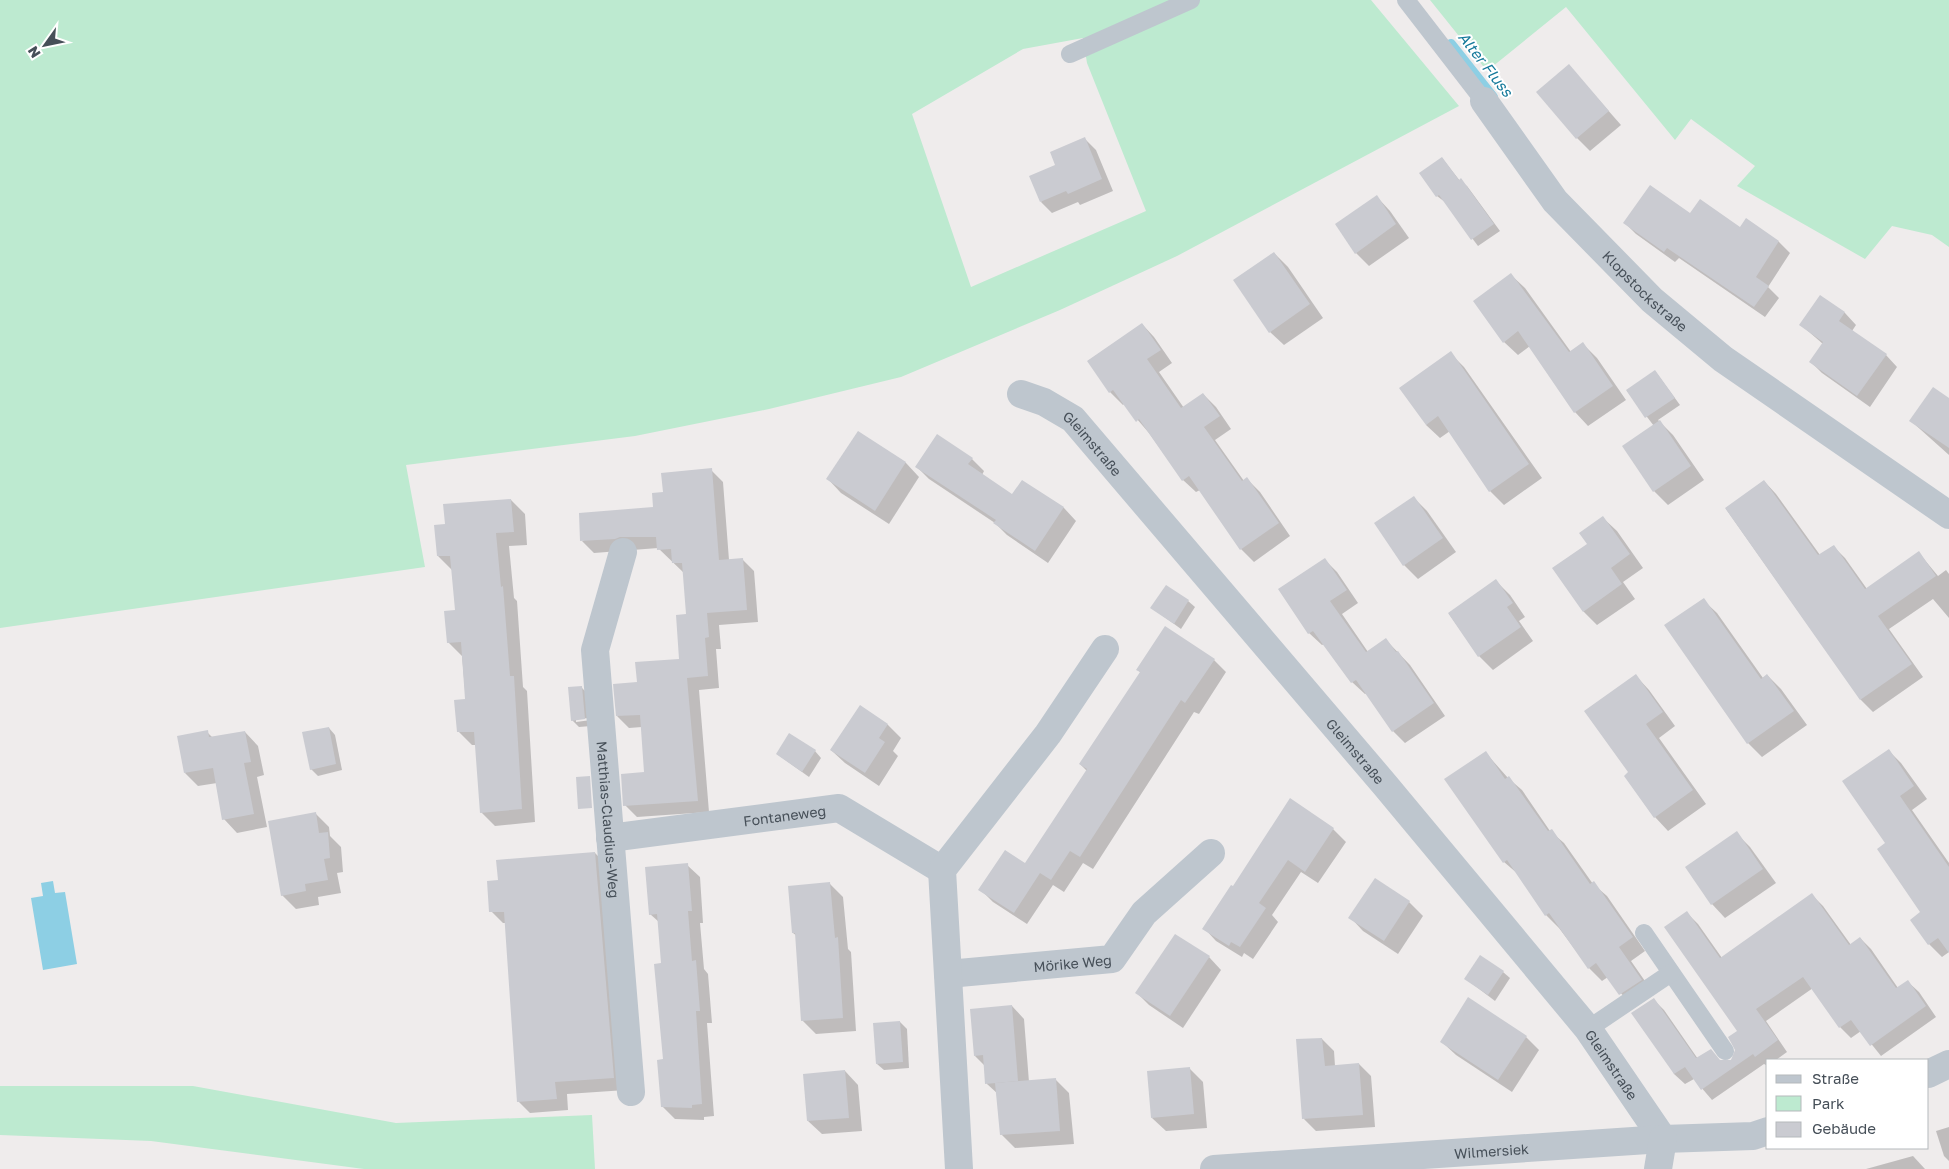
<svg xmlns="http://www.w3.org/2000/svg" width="1949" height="1169" viewBox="0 0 1949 1169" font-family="'Golos Text',sans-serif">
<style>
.green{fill:#bdead0;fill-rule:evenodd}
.water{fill:#8dcfe4}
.shadow{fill:#0003}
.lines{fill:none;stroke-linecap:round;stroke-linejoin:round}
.stream{stroke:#8dcfe4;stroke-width:10}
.building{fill:#cacbd1}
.service{stroke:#bec6ce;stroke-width:18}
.minor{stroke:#bec6ce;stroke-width:28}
.labels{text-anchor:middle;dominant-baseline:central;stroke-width:4;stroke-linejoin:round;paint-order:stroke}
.street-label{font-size:14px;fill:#464f58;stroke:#fff}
.water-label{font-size:15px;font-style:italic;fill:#167a9b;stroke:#fff}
</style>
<rect width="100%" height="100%" fill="#efecec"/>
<g class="green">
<path d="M 0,0 L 1371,0 L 1459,106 L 1177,256 L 1060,310 L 901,377 L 769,409 L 635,436 L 406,465 L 425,567 L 0,628 ZM 1083,38 L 1087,63 L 1146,211 L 971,287 L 912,114 L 1023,49 Z"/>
<polygon points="1430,0 1949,0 1949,247 1932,235 1892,226 1865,259 1737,186 1755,166 1691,119 1675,140 1566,7 1487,71"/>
<polygon points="0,1086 193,1086 396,1123 592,1115 595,1169 364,1169 151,1141 0,1135"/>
</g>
<polygon class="water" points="53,881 55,893 65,892 77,964 43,970 31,898 43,896 41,883"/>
<g class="shadow">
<polygon points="1569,66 1621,125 1590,151 1577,138"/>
<polygon points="1085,139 1096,150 1113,191 1080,205 1078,202 1052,213 1041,202 1057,166"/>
<polygon points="1442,158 1460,181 1467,186 1500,231 1478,246 1445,202 1437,196"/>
<polygon points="1377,197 1390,211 1409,238 1369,266 1356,253"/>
<polygon points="1691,215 1740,228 1746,220 1779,242 1790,253 1768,287 1779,298 1765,317 1679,258 1675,262 1636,234 1625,223"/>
<polygon points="1274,253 1288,267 1323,318 1284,345 1270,332"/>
<polygon points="1511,275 1525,288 1571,352 1583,344 1597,358 1626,400 1588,426 1575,412 1530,346 1518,355 1504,342"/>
<polygon points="1820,297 1845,313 1856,325 1852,331 1886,355 1897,367 1870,407 1822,373 1811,362 1823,344 1801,325"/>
<polygon points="1142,324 1154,337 1172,363 1159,372 1184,408 1203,394 1216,407 1231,429 1215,440 1244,481 1247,479 1260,492 1290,536 1254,562 1241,549 1200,490 1196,492 1183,480 1149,433 1124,404 1123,405 1110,392 1088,361"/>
<polygon points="1450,353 1464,367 1542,478 1504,505 1490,491 1450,431 1440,438 1426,425"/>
<polygon points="1655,371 1680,405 1658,420 1673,435 1704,480 1668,505 1654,491 1624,447 1654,426 1627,391"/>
<polygon points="1949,400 1949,455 1911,421"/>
<polygon points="858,432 906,463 919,477 889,524 841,493 828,479"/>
<polygon points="972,459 984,471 982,475 1013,496 1022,481 1064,508 1076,521 1048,563 1007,535 995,523 929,479 917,467"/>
<polygon points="711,470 723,482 729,560 742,559 754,571 758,622 719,625 721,649 716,649 719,688 699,690 709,812 637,817 625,805 645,773 642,727 629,728 617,716 681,660 687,616 684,573 658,548 594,553 582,541 655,509 664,493"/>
<polygon points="1764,481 1776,494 1820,555 1833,546 1845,558 1867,589 1919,553 1938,576 1946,570 1949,574 1949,618 1933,599 1889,629 1923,677 1873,712 1861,700 1726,509"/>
<polygon points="1413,497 1427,511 1456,552 1418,579 1404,565"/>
<polygon points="511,500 525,514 527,545 509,546 514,598 517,601 523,687 527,691 535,822 495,826 481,812 476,745 472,745 458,731 466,701 462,656 448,642 456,611 452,570 438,556 446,525"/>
<polygon points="1603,518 1617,531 1643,568 1623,582 1635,599 1597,625 1584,612 1554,569 1589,544"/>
<polygon points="1325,560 1337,572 1358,603 1342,614 1368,652 1386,640 1410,665 1445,716 1405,743 1393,731 1367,693 1365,694 1352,682 1324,644 1322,645 1309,633"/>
<polygon points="1496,581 1510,595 1525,617 1519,621 1533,641 1493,670 1479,656 1449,614"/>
<polygon points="1703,600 1717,613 1763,678 1767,675 1781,689 1807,725 1762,757 1748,743 1666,626"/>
<polygon points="1188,601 1195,607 1181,629 1152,608"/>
<polygon points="1214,660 1226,672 1199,714 1194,712 1093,869 1083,863 1064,892 1053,885 1027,924 993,902 980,889 1025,865 1087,771 1080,764 1141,673 1138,670"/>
<polygon points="1636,676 1649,690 1675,726 1659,738 1706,804 1668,831 1655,817 1630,773"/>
<polygon points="582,688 588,694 590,718 576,719 576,722 591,720 591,726 579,727 572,720"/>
<polygon points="860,707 888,725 901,738 893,751 898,756 879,786 845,763 831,750"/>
<polygon points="329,728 335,735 342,770 318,776 311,769"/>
<polygon points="207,732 213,738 245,732 258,746 264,775 257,777 267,827 237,833 224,819 217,783 198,786 185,773"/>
<polygon points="1888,750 1901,763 1927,799 1912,810 1949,863 1949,952 1942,957 1929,944 1911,920 1922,912 1887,844"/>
<polygon points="815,751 821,758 809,777 777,754"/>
<polygon points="1485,752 1508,778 1522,790 1550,831 1564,843 1593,884 1607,896 1645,951 1631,961 1654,994 1633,1008 1608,977 1602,981 1589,968 1559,928 1546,915 1518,874 1504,862"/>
<polygon points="315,813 329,827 330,836 341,847 343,872 337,873 341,893 318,897 319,905 296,909 282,895"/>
<polygon points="1333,829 1346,842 1318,883 1301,872 1272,915 1278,922 1253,959 1244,953 1242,957 1216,941 1204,928 1234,888"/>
<polygon points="1736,833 1750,847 1776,883 1725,918 1712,904 1687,868"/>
<polygon points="595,853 607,865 626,1090 567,1094 568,1110 530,1113 518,1101 506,923 503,923 491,911 499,881"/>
<polygon points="687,865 700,877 703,923 700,923 704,969 708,974 712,1023 707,1023 714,1116 704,1117 704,1120 675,1119 662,1106 664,1060 662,964 659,922 650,914"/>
<polygon points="830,884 843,897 848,949 851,952 856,1031 816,1034 802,1020 797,936 793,933"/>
<polygon points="1812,895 1823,906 1851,945 1860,938 1871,949 1898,988 1908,982 1919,992 1936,1017 1881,1056 1861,1031 1851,1038 1840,1027 1813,988 1766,1021 1787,1052 1776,1060 1768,1060 1768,1066 1764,1064 1712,1100 1694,1079 1685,1084 1674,1074 1653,999 1664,1010 1698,1059 1727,1063 1735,1057 1738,1031 1687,913 1698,924 1722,958"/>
<polygon points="1409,902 1423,916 1398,954 1363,931 1350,917"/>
<polygon points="1209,957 1221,970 1183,1028 1149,1005 1137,993"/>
<polygon points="1503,972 1510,978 1495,1001 1466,979"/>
<polygon points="1012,1006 1024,1019 1029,1082 1055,1079 1069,1093 1074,1144 1015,1148 1001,1134 998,1094 987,1084 985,1066 975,1056"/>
<polygon points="900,1022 907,1029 909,1068 884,1070 877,1064"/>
<polygon points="1526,1037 1539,1050 1512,1092 1456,1055 1442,1042"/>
<polygon points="1322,1039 1334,1051 1335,1066 1359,1064 1371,1076 1375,1127 1316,1131 1304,1119"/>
<polygon points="1189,1068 1203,1082 1207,1128 1166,1131 1152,1118"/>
<polygon points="845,1071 858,1085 862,1131 822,1134 808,1121"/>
<polygon points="1949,1127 1949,1161 1944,1156 1936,1131"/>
<polygon points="1913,1156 1925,1169 1866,1169"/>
</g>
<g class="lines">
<polyline class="stream" points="1451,44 1493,97"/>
</g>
<g class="building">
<polygon points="1569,64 1609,111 1576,139 1536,92"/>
<polygon points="1085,137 1102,179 1068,194 1066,191 1040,202 1029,176 1055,165 1050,152"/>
<polygon points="1442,157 1459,180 1461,178 1494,224 1471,240 1439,195 1436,197 1419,173"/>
<polygon points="1650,185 1690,213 1700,199 1740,227 1746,218 1779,241 1756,277 1769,286 1754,307 1667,248 1664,252 1623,223"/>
<polygon points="1377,195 1396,224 1355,254 1335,224"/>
<polygon points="1274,252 1310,304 1269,333 1233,280"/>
<polygon points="1511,273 1569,352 1583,342 1613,386 1574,413 1518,331 1503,343 1473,301"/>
<polygon points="1820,295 1845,312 1839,321 1887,354 1857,396 1809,362 1823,342 1799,325"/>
<polygon points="1142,323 1161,350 1147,359 1181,408 1203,393 1220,416 1204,427 1242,481 1247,477 1279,523 1240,550 1189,476 1182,481 1139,419 1136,422 1113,390 1109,393 1087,361"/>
<polygon points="1451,351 1529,464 1489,492 1438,416 1426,425 1399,388"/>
<polygon points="1655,370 1675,398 1645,418 1626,390"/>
<polygon points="1933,387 1949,398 1949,448 1909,421"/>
<polygon points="1660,420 1691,466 1653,492 1622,446"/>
<polygon points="858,431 906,462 875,511 826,479"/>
<polygon points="937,434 973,458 968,464 1012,494 1022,480 1064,507 1035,551 993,523 996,520 915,467"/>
<polygon points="712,468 719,560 743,558 747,610 707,613 709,637 705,638 708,676 687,678 698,801 623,806 621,774 644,772 640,715 616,716 613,684 637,682 635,662 679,659 676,615 686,614 682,563 672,563 671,549 657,550 656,537 620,537 615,539 580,541 579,513 653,507 652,493 663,492 661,473"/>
<polygon points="1764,480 1818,555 1834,545 1865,589 1919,551 1936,576 1878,616 1912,664 1860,700 1725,508"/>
<polygon points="1414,496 1443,538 1403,566 1374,523"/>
<polygon points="511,499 514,532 496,533 501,587 503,586 510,676 514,676 522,809 480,813 474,732 457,732 454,700 465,699 461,642 447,643 444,611 455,610 450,556 437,556 434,525 445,524 443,504"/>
<polygon points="1603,516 1630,554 1611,568 1622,584 1583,612 1552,568 1587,544 1579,533"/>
<polygon points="1325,558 1347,590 1330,601 1366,652 1386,638 1396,652 1398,651 1434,703 1392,732 1356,680 1351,683 1313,631 1308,634 1278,589"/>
<polygon points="1496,579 1513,603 1507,607 1521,627 1478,657 1448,613"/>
<polygon points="1166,585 1189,600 1174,624 1150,608"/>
<polygon points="1704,598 1761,679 1767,674 1794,711 1747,744 1664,625"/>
<polygon points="1165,626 1215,659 1185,703 1181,700 1080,857 1070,851 1051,880 1040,873 1014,913 978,890 1005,850 1025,863 1087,769 1079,764 1140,672 1136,670"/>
<polygon points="1636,674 1663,712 1646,724 1693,790 1654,818 1624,776 1628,772 1584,711"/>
<polygon points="582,686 585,719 571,721 568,687"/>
<polygon points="860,705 888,724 879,738 885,742 865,773 830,750"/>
<polygon points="329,727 336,764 310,770 302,732"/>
<polygon points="208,730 209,737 245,731 251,762 244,763 254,814 222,820 213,768 184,773 177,736"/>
<polygon points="789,733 816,750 802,772 776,754"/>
<polygon points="1889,749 1914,786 1900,796 1949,867 1949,953 1938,938 1928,945 1910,920 1920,912 1877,849 1885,843 1842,781"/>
<polygon points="1486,751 1505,779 1509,776 1548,831 1552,829 1590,884 1594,881 1633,937 1619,947 1642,980 1619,995 1596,963 1588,969 1549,913 1545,916 1507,860 1503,863 1444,779"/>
<polygon points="590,776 592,808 578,809 576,777"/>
<polygon points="1290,798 1334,828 1305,872 1288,860 1259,903 1266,908 1240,947 1231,942 1229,946 1202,929 1231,885 1233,886"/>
<polygon points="316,812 319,833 328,832 330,858 324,859 328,880 305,884 306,891 281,896 268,821"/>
<polygon points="1737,831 1763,869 1711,905 1685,867"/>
<polygon points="595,852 614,1078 555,1082 557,1099 517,1102 504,912 489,912 487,881 498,880 496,860"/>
<polygon points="688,863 692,911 688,911 692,961 696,960 700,1011 696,1011 702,1104 692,1105 692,1108 661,1107 657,1060 663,1059 654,964 661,963 657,914 649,915 645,867"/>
<polygon points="1375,878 1410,901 1384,941 1348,918"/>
<polygon points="830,882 835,938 838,937 843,1018 801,1021 795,933 792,933 788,886"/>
<polygon points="1812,893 1849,945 1860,937 1896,988 1908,980 1926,1006 1870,1046 1851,1020 1839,1028 1803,977 1756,1009 1778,1040 1755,1057 1753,1054 1701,1090 1685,1067 1674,1074 1631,1013 1654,998 1696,1058 1711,1049 1720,1060 1731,1060 1735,1050 1728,1037 1737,1031 1664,927 1687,911 1720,958"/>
<polygon points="1175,934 1210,956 1170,1016 1135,993"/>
<polygon points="1480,955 1504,971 1488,995 1464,979"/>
<polygon points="1468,997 1527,1036 1498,1080 1440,1042"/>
<polygon points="1012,1005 1018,1081 985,1084 983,1055 974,1056 970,1009"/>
<polygon points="900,1021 903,1062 876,1064 873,1023"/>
<polygon points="1322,1038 1325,1066 1359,1063 1363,1115 1302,1119 1296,1039"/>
<polygon points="1190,1067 1194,1114 1151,1118 1147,1071"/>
<polygon points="845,1070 849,1118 807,1121 803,1074"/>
<polygon points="1056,1078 1060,1131 1000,1135 995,1083"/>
</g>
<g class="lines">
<g class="service">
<polyline points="1406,0 1484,101"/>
<polyline points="1070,54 1191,0"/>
<polyline points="1644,933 1725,1051"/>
<polyline points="1588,1029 1671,973"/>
</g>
<g class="minor">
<path id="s1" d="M 1484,101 L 1555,201 L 1652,300 L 1723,359 L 1949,515"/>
<path id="s2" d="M 1021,394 L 1044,402 L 1073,419 L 1385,785 L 1588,1029 L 1663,1139"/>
<path id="s3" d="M 623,552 L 595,650 L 631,1092"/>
<path id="s4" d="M 610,838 L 839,808 L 942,870"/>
<path id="s5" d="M 948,974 L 1112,959 L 1144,913 L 1211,853"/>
<polyline points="1928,1074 1949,1064"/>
<polyline points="959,1169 942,870 1048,734 1105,649"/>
<path id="s6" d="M 1214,1169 L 1663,1139 L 1753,1136 L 1768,1131"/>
<polyline points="1658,1169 1663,1139"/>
</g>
</g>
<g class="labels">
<g class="street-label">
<text stroke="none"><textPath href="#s1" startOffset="250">Klopstockstraße</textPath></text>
<text stroke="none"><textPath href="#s2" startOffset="89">Gleimstraße</textPath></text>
<text stroke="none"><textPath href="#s2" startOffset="494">Gleimstraße</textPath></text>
<text stroke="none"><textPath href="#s4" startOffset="176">Fontaneweg</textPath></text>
<text stroke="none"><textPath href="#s3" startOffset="272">Matthias-Claudius-Weg</textPath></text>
<text stroke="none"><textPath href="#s5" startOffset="125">Mörike Weg</textPath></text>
<text stroke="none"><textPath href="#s2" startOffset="899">Gleimstraße</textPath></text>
<text stroke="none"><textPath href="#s6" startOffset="278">Wilmersiek</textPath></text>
</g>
<g class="water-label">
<text transform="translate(1486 64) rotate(52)">Alter Fluss</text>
</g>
</g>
<rect x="1766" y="1059" width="162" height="90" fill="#ffffff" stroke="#b5b9bc"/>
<rect x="1776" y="1075" width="25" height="8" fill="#bec6ce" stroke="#b5b9bc"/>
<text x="1812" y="1084" font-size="15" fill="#464f58">Straße</text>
<rect x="1776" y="1096" width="25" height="15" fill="#bdead0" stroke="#b5b9bc"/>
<text x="1812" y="1109" font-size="15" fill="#464f58">Park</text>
<rect x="1776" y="1122" width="25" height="15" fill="#cacbd1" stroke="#b5b9bc"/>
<text x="1812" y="1134" font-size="15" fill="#464f58">Gebäude</text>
<g transform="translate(45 45) rotate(237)" stroke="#ffffff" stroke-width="4" paint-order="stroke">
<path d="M0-4L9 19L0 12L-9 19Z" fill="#464f58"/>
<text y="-8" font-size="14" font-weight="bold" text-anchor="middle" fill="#464f58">N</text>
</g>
</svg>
